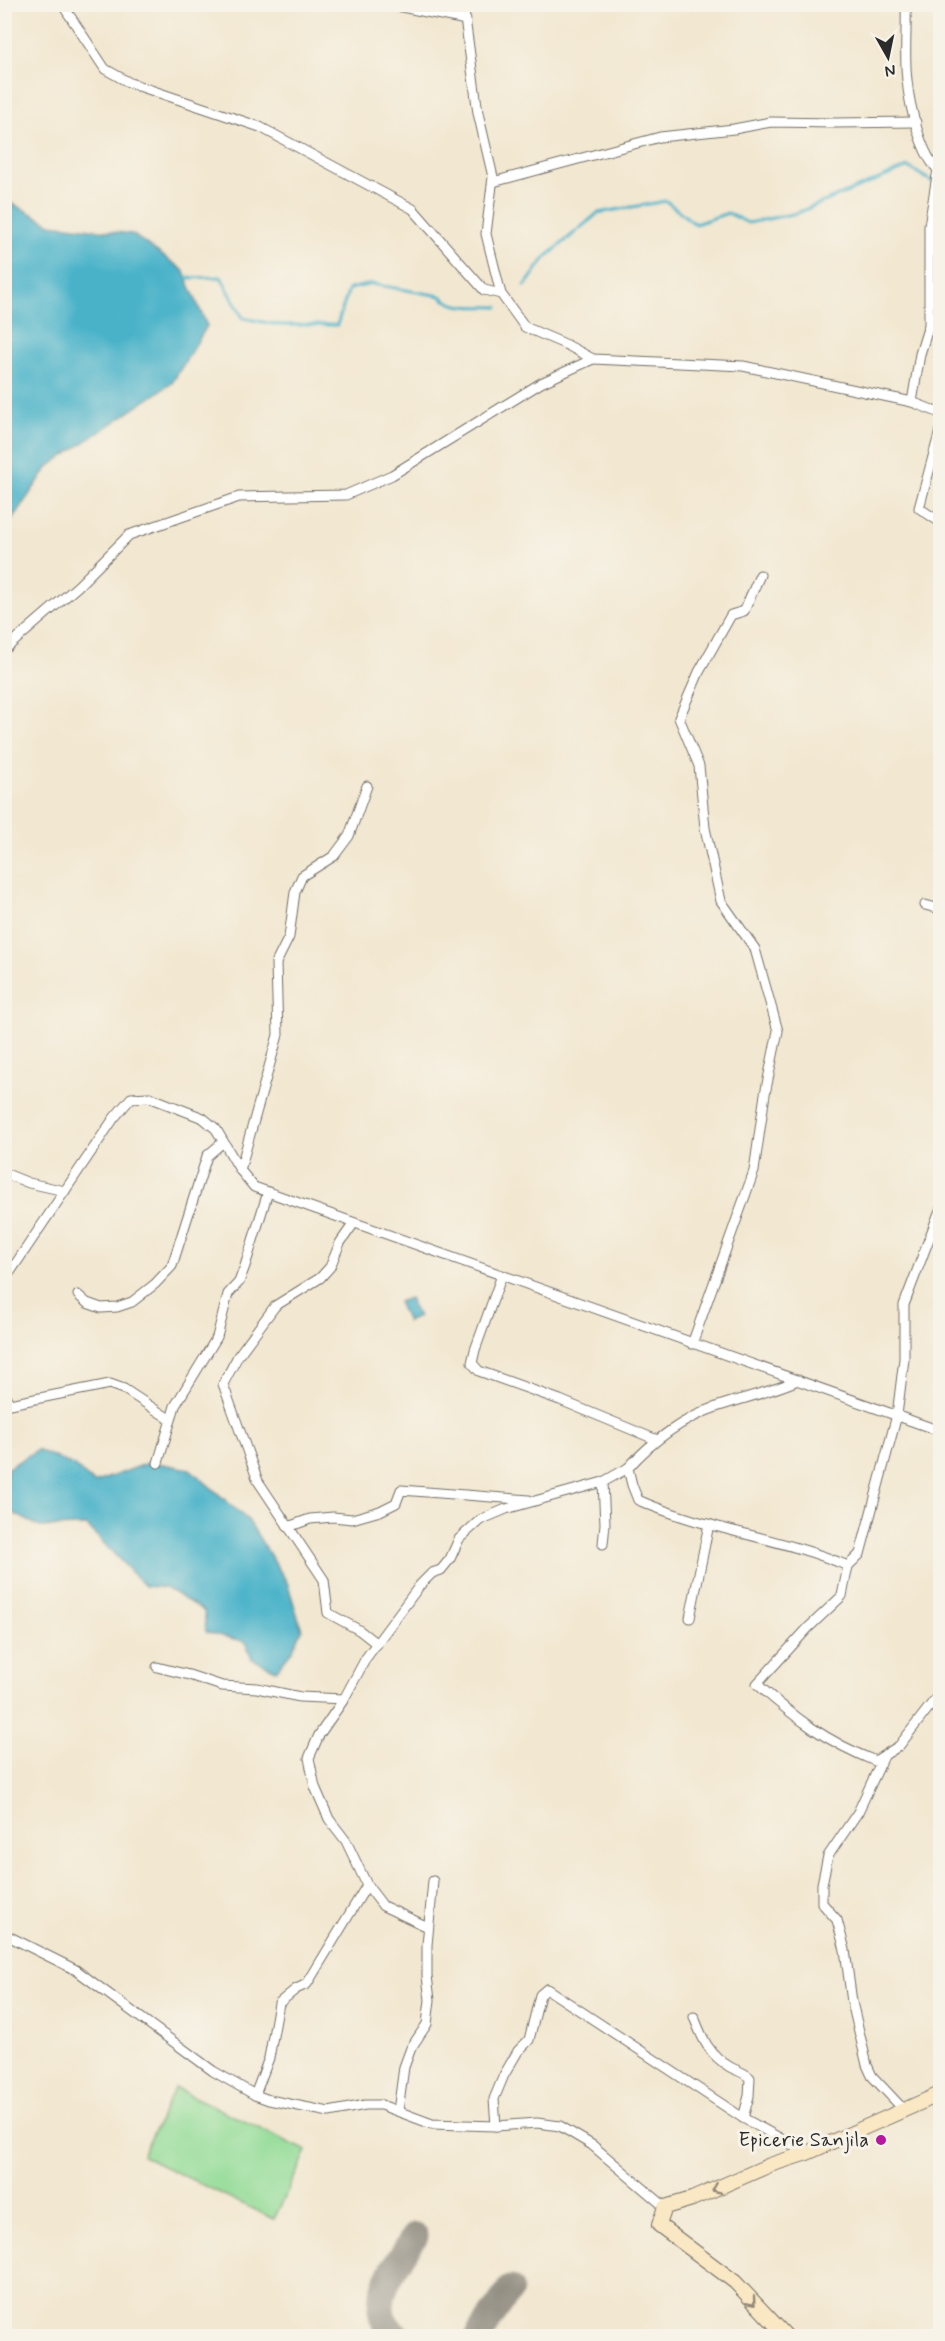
<svg xmlns="http://www.w3.org/2000/svg" width="945" height="2341" viewBox="0 0 945 2341" font-family="Mynerve,sans-serif">
<style>
.green{fill:#93dc97;stroke:#5f8461;stroke-width:1.5}
.water{fill:#4ab2c9;stroke:#3a6e7a;stroke-width:1.5}
.lines{fill:none;stroke-linecap:round;stroke-linejoin:round}
.stream{stroke:#4ab2c9;stroke-width:3}
.taxiway{stroke:#8e897e;stroke-width:27}
.street-casing{stroke:#716d65;stroke-width:11}
.secondary-casing{stroke:#716d65;stroke-width:16}
.street{stroke:#fff;stroke-width:9}
.secondary{stroke:#fae7c3;stroke-width:14}
.oneway{stroke:#928977}
.poi-dot{fill:#b5179e;stroke:#f7f3e8;stroke-width:2}
.labels{text-anchor:middle;dominant-baseline:central;stroke-width:6;stroke-linejoin:round;paint-order:stroke}
.poi-label{font-size:20px;fill:#2b2b2b;stroke:#f7f3e8;text-anchor:end}
</style>
<rect width="100%" height="100%" fill="#f7f3e8"/>
<filter id="ink" filterUnits="userSpaceOnUse"><feTurbulence type="fractalNoise" baseFrequency=".0167" numOctaves="2"/><feDisplacementMap in="SourceGraphic" scale="12" xChannelSelector="R" yChannelSelector="G"/><feConvolveMatrix kernelMatrix="1 2 1 2 8 2 1 2 1" color-interpolation-filters="sRGB"/></filter>
<filter id="wash" filterUnits="userSpaceOnUse"><feTurbulence type="fractalNoise" baseFrequency=".008" numOctaves="4" result="noise"/><feDisplacementMap in="SourceGraphic" scale="24" xChannelSelector="R" yChannelSelector="G"/><feGaussianBlur stdDeviation="1.35" result="paint"/><feColorMatrix in="noise" values="0 0 0 0 0 0 0 0 0 0 0 0 0 0 0 0 0 1.4 0 .05"/><feComposite in="paint" operator="in"/></filter>
<g filter="url(#wash)">
<rect width="100%" height="100%" fill="#f2e7d0"/>
<polygon class="green" points="175,2088 307,2151 274,2219 142,2156"/>
<g class="water">
<polygon points="5,200 51,224 132,234 183,270 207,326 172,383 48,467 5,530"/>
<polygon points="409,1298 418,1317 407,1322 398,1302"/>
<polygon points="37,1450 73,1465 94,1483 151,1462 190,1469 248,1520 287,1582 302,1630 292,1651 276,1670 252,1659 246,1642 206,1632 204,1611 166,1588 145,1586 87,1526 40,1527 9,1511 5,1501 5,1482 8,1468"/>
</g>
<g class="lines">
<g class="stream">
<path d="M 187,278 L 221,277 L 243,318 L 279,325 L 337,325 L 349,289 L 372,284 L 441,296 C 453,310 480,306 498,307"/>
<polyline points="525,286 545,258 598,213 666,201 695,224 728,213 748,223 797,213 908,167 933,182"/>
</g>
<g class="taxiway">
<path d="M 398,2336 C 359,2309 397,2264 415,2236"/>
<polyline points="478,2336 510,2289"/>
</g>
</g>
</g>
<g filter="url(#ink)">
<g class="lines">
<g class="street-casing">
<g id="street">
<polyline points="62,4 105,69 130,83 260,127 413,209 484,290 501,294 525,327 567,345 593,359 743,366 912,402 940,413"/>
<polyline points="387,4 466,20"/>
<polyline points="463,4 478,113 493,177 486,234 501,294"/>
<path d="M 906,4 C 907,29 904,57 907,80 C 909,103 921,158 940,171"/>
<polyline points="493,182 660,137 734,129 771,122 835,123 916,122"/>
<polyline points="912,402 920,354 929,325 929,226 938,169"/>
<polyline points="940,431 919,508 940,522"/>
<polyline points="4,650 78,586 129,535 239,497 346,495 392,475 541,383 593,359"/>
<polyline points="925,905 940,909"/>
<polyline points="240,1170 278,1035 276,963 289,937 295,892 302,876 334,856 349,836 367,786"/>
<polyline points="4,1173 29,1183 65,1191"/>
<polyline points="354,1223 340,1243 330,1267 320,1278 275,1306 238,1356 223,1384 258,1481 324,1580 328,1613 359,1630 377,1644"/>
<polyline points="502,1275 475,1350 472,1363 479,1371 560,1400 657,1440"/>
<polyline points="4,1281 114,1118 131,1098 149,1097 203,1118 216,1129 240,1170 254,1187 940,1431"/>
<polyline points="78,1295 87,1303 101,1308 117,1307 132,1302 155,1284 172,1266 207,1156 223,1142"/>
<polyline points="692,1344 754,1171 765,1094 778,1031 755,949 721,901 705,828 699,766 679,718 699,672 731,615 744,611 760,575"/>
<path d="M 798,1380 C 771,1392 746,1397 719,1406 C 684,1418 652,1441 628,1468 L 632,1485 L 638,1500 C 705,1530 781,1537 848,1566 L 860,1554 L 897,1415 L 904,1359 L 904,1305 L 940,1210"/>
<polyline points="4,1394 10,1404 110,1384 124,1389 171,1420"/>
<polyline points="158,1463 175,1406 217,1337 228,1294 239,1282 245,1266 268,1192"/>
<polyline points="288,1527 310,1519 333,1517 352,1519 380,1511 396,1503 401,1490 529,1500"/>
<polyline points="603,1544 605,1524 603,1482"/>
<path d="M 848,1566 L 842,1596 L 808,1628 L 757,1684 C 796,1719 826,1741 875,1761 L 899,1746 L 940,1693"/>
<polyline points="690,1618 709,1524"/>
<polyline points="157,1667 189,1675 222,1686 257,1688 300,1697 344,1699"/>
<polyline points="884,1756 858,1812 828,1856 822,1884 822,1903 837,1920 845,1950 852,2002 867,2065 872,2076 904,2110"/>
<polyline points="428,1927 383,1906 367,1885 346,1841 329,1819 315,1787 309,1758 319,1735 344,1699 366,1658 420,1585 432,1573 441,1570 450,1559 459,1539 480,1520 506,1509 603,1482 628,1468"/>
<polyline points="4,1934 76,1970 213,2071 255,2095 269,2100 329,2112 365,2105 381,2105 432,2124 496,2126 537,2123 560,2126 592,2145 665,2207"/>
<path d="M 694,2017 C 702,2038 709,2055 730,2067 C 737,2071 744,2072 750,2078 L 749,2096 L 743,2118"/>
<polyline points="255,2095 269,2058 279,2003 296,1989 307,1984 367,1885"/>
<polyline points="398,2111 404,2067 411,2048 427,2024 430,2000 427,1976 427,1945 433,1881"/>
<polyline points="496,2126 494,2099 504,2075 518,2051 529,2040 540,1995 547,1989 743,2118 807,2153"/>
</g>
</g>
<g class="secondary-casing">
<polyline id="secondary" points="786,2336 735,2282 659,2225 665,2207 692,2199 770,2165 807,2153 940,2094"/>
</g>
<use href="#street" class="street"/>
<use href="#secondary" class="secondary"/>
</g>
<defs><path id="oneway-chevron" d="M-2-3.5L2.5 0L-2 3.5" fill="none" stroke-width="1.6" stroke-linecap="round" stroke-linejoin="round" transform="scale(1.5)"/></defs>
<g class="oneway">
<use href="#oneway-chevron" transform="translate(716 2189) rotate(157)"/>
<use href="#oneway-chevron" transform="translate(752 2302) rotate(49)"/>
</g>
</g>
<circle class="poi-dot" cx="881" cy="2140" r="6"/>
<g class="labels">
<g class="poi-label">
<text x="869" y="2140">Epicerie Sanjila</text>
</g>
</g>
<rect width="945" height="2341" fill="none" stroke="#f7f3e8" stroke-width="24"/>
<g transform="translate(888 57) rotate(171)" stroke="#f7f3e8" stroke-width="4.5" paint-order="stroke">
<path d="M0-4.5L10 22L0 15L-10 22Z" fill="#2b2b2b"/>
<text y="-9" font-size="16" font-weight="bold" text-anchor="middle" fill="#2b2b2b">N</text>
</g>
</svg>
